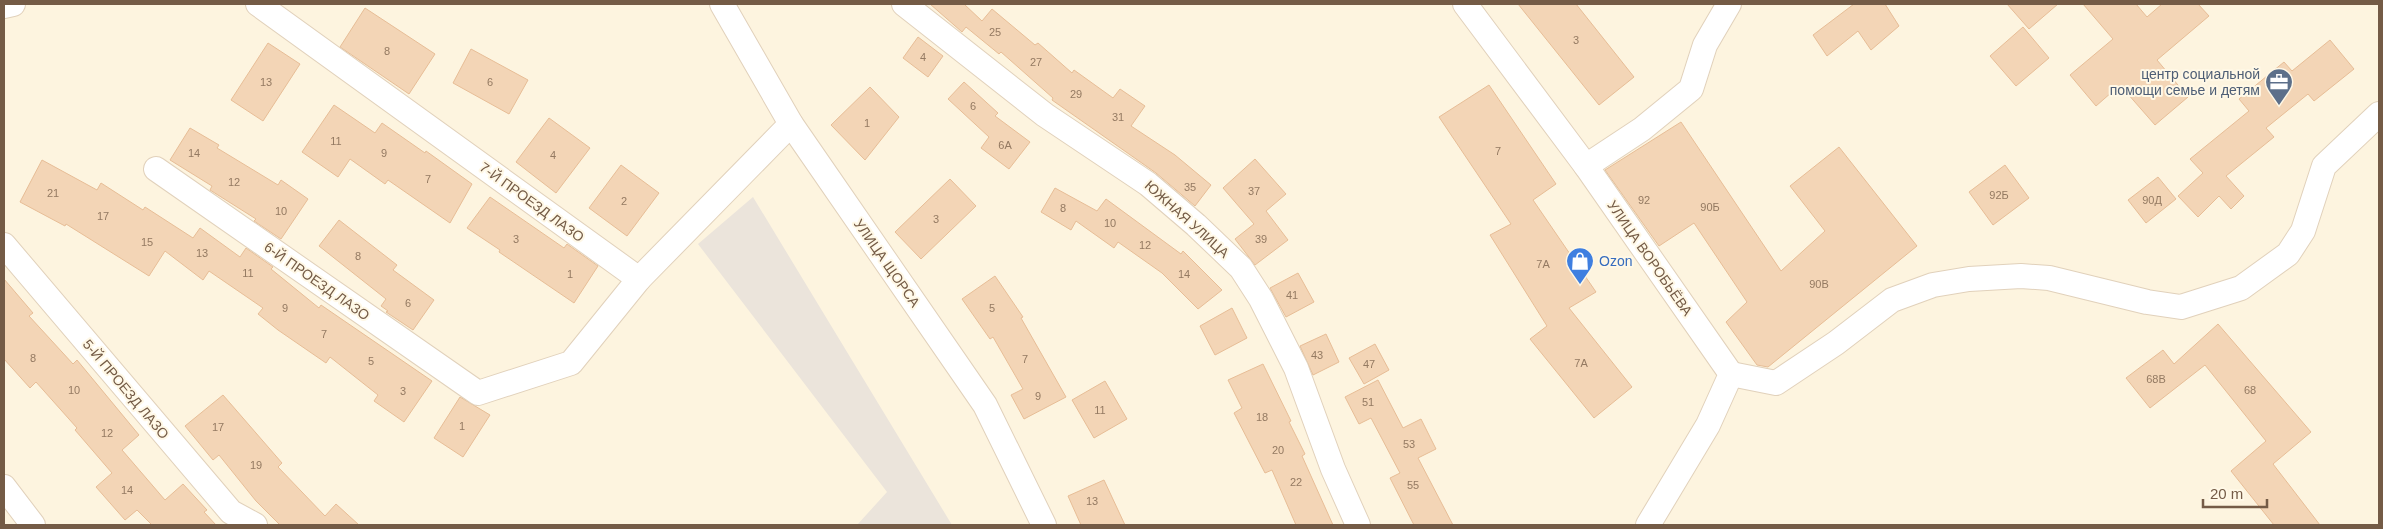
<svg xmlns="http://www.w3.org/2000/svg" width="2383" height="529" viewBox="0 0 2383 529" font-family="Helvetica,sans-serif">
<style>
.industrial{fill:#ebe4db}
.building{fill:#f3d5b6;stroke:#e7bd96}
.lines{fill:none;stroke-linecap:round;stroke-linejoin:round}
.minor-casing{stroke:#e1d1bb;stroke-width:26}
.minor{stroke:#fff;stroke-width:24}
.labels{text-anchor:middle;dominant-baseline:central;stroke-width:4;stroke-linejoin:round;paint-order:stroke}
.number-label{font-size:11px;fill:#947a62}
.service-label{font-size:14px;fill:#4e5e75;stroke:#fff8e6;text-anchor:end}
.street-label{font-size:14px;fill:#745b46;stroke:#fff8e6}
.shop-label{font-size:14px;fill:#366cbe;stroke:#fff8e6;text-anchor:start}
</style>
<rect width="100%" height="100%" fill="#fdf4df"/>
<polygon class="industrial" points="753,197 952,525 857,525 887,492 698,244"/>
<g class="building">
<polygon points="930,4 964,4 982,21 992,9 1035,45 1038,43 1072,73 1074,70 1113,98 1120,89 1145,106 1131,126 1175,155 1211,185 1195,206 1156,173 1052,100 1053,98 1001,52 999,54 966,27 962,32"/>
<polygon points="1518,4 1576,4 1634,77 1599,105"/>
<polygon points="1854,4 1885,4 1899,26 1871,50 1858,31 1827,56 1813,35"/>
<polygon points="2007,4 2058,4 2029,29"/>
<polygon points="2083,4 2136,4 2147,17 2162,4 2198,4 2209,16 2157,60 2188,97 2155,125 2120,85 2096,106 2070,75 2113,39"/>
<polygon points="365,8 435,54 409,94 340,47"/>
<polygon points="2023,27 2049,58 2016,86 1990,56"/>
<polygon points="918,37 943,56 928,77 903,58"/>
<polygon points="2330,40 2354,69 2314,101 2308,94 2266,128 2274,137 2226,176 2244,196 2231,209 2219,196 2198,217 2178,196 2203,173 2190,159 2249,111 2239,99 2284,62 2292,71"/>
<polygon points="268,43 300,64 263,121 231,100"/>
<polygon points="471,49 528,80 509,114 453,83"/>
<polygon points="964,82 998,113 995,116 1030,142 1009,169 981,148 989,137 948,99"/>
<polygon points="1489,85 1556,184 1533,200 1596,292 1569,308 1632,387 1594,418 1530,339 1547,326 1490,235 1511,224 1439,117"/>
<polygon points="870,87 899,117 865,160 831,125"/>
<polygon points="334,105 375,133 382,123 425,153 426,151 472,184 450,223 388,180 385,184 350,159 338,177 302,152"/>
<polygon points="549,118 590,148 556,193 516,162"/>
<polygon points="1681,122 1781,271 1825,231 1790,186 1839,147 1917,246 1768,367 1757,365 1726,322 1747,302 1694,223 1659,246 1605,170"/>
<polygon points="190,128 219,145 217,148 278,185 281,180 308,199 281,239 254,221 256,219 210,190 212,186 170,160"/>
<polygon points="1255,159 1286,194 1266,211 1288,240 1255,265 1235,239 1254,224 1223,188"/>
<polygon points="42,160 97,190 101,183 143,210 145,207 193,238 200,228 240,257 246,248 273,267 271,269 319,308 321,305 432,381 404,422 374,401 378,395 330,357 326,363 278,330 258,314 263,308 209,271 203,280 165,251 149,276 66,224 65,226 20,202"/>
<polygon points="621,165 659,193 627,236 589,208"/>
<polygon points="2005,165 2029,198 1993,225 1969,192"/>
<polygon points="2158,177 2176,199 2146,223 2128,200"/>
<polygon points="950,179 976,206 921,259 895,232"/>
<polygon points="1055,188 1097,211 1106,199 1181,254 1183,251 1222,290 1198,309 1162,273 1118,242 1114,248 1076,221 1071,230 1041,212"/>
<polygon points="490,197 564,248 567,244 598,266 574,303 499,252 500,250 467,228"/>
<polygon points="339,220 397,265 393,270 434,300 413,330 386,312 388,311 381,306 386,299 319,246"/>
<polygon points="1298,273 1314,302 1286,317 1270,288"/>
<polygon points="995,276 1023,317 1021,318 1066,397 1024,419 1011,395 1023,389 993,337 990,339 962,299"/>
<polygon points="4,279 33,313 29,316 73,364 77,360 139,435 122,450 165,500 183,484 207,510 204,512 216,525 152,525 137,510 125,520 96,487 112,473 75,430 77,428 36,382 30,388 4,359"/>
<polygon points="1232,308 1247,338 1215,355 1200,326"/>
<polygon points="2218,324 2311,432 2273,464 2320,525 2274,525 2231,471 2266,441 2205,365 2150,408 2126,378 2163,350 2174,364"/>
<polygon points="1326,334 1339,362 1313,375 1300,346"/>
<polygon points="1375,344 1389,370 1364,384 1349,358"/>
<polygon points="1263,364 1291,421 1289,422 1305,454 1302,456 1333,525 1296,525 1272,470 1265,473 1234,413 1242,408 1228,380"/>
<polygon points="1378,380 1403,428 1421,419 1436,449 1418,458 1453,525 1414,525 1390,478 1400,473 1371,418 1359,424 1345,397"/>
<polygon points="1105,381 1127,419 1094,438 1072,400"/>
<polygon points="223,395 282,463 278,467 325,516 336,504 359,525 280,525 256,501 219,455 213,460 185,426"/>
<polygon points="460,397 490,415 463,457 434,438"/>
<polygon points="1104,480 1125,525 1081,525 1068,496"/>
</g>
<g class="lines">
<g class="minor-casing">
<g id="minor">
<polyline points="722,4 791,124 985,405 1044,525"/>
<polyline points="904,4 1045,115 1148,184 1196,225 1241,268 1261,299 1296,368 1333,469 1358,525"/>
<polyline points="1465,4 1586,166 1731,374 1708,425 1648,525"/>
<polyline points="4,6 13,4"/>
<polyline points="1586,166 1642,129 1691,89 1705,45 1729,4"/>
<polyline points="156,169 478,393 571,363 639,279 258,4"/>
<polyline points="4,245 231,512 255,525"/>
<polyline points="639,279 791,124"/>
<polyline points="1731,374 1776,383 1836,343 1892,300 1933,285 1969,279 2021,276 2049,278 2147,302 2181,307 2241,288 2288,254 2303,231 2324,166 2379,114"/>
<polyline points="4,487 33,525"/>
</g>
</g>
<use href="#minor" class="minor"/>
</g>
<defs>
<g id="office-pin" transform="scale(1.4375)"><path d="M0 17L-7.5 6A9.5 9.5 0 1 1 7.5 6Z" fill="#5c6f8a" stroke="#fff8e6"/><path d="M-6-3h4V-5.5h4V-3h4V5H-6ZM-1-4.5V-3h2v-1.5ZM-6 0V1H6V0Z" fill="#fff"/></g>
<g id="shop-pin" transform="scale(1.4375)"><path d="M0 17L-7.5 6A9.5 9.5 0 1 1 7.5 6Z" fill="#3f7fe0" stroke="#fff8e6"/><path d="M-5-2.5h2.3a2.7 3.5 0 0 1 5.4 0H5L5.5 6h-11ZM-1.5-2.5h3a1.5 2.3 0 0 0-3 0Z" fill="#fff"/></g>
</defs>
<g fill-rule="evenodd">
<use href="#office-pin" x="2279" y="82"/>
<use href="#shop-pin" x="1580" y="261"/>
</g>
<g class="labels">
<g class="number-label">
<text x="995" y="32">25</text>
<text x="1576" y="40">3</text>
<text x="387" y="51">8</text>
<text x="923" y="57">4</text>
<text x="1036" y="62">27</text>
<text x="266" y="82">13</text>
<text x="490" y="82">6</text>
<text x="1076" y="94">29</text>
<text x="973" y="106">6</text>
<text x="1118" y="117">31</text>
<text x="867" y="123">1</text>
<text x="336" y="141">11</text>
<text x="1005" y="145">6А</text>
<text x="1498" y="151">7</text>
<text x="194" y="153">14</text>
<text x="384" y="153">9</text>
<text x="553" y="155">4</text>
<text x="428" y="179">7</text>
<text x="234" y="182">12</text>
<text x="1190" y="187">35</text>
<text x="1254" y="191">37</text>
<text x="53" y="193">21</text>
<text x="1999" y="195">92Б</text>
<text x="1644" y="200">92</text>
<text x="2152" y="200">90Д</text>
<text x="624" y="201">2</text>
<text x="1710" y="207">90Б</text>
<text x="1063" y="208">8</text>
<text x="281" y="211">10</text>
<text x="103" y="216">17</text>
<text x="936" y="219">3</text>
<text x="1110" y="223">10</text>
<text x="516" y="239">3</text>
<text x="1261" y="239">39</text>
<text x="147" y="242">15</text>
<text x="1145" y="245">12</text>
<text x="202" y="253">13</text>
<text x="358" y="256">8</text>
<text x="1543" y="264">7А</text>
<text x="248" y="273">11</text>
<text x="570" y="274">1</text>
<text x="1184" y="274">14</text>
<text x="1819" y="284">90В</text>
<text x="1292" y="295">41</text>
<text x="408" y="303">6</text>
<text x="285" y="308">9</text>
<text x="992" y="308">5</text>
<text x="324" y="334">7</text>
<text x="1317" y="355">43</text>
<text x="33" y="358">8</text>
<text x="1025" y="359">7</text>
<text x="371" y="361">5</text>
<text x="1581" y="363">7А</text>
<text x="1369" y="364">47</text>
<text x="2156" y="379">68В</text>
<text x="74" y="390">10</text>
<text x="2250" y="390">68</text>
<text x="403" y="391">3</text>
<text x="1038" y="396">9</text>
<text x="1368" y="402">51</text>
<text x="1100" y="410">11</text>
<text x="1262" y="417">18</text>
<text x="462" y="426">1</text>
<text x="218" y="427">17</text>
<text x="107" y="433">12</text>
<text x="1409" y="444">53</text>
<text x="1278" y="450">20</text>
<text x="256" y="465">19</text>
<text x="1296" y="482">22</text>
<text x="1413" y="485">55</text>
<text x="127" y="490">14</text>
<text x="1092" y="501">13</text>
</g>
<g class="service-label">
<text x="2260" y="74">центр социальной<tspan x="2260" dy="16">помощи семье и детям</tspan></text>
</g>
<g class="street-label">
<text transform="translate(532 202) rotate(36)">7-Й ПРОЕЗД ЛАЗО</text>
<text transform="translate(1187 219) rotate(42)">ЮЖНАЯ УЛИЦА</text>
<text transform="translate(1650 258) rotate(55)">УЛИЦА ВОРОБЬЁВА</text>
<text transform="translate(887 263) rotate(55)">УЛИЦА ЩОРСА</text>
<text transform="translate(317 281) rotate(35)">6-Й ПРОЕЗД ЛАЗО</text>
<text transform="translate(126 389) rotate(50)">5-Й ПРОЕЗД ЛАЗО</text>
</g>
<g class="shop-label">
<text x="1599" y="261">Ozon</text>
</g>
</g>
<rect width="2383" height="529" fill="none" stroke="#745b46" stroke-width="10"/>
<path d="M2203 499v8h64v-8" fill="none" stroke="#745b46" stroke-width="2.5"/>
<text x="2210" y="499" font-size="15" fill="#745b46" stroke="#fff8e6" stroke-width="4" paint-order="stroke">20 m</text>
</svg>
